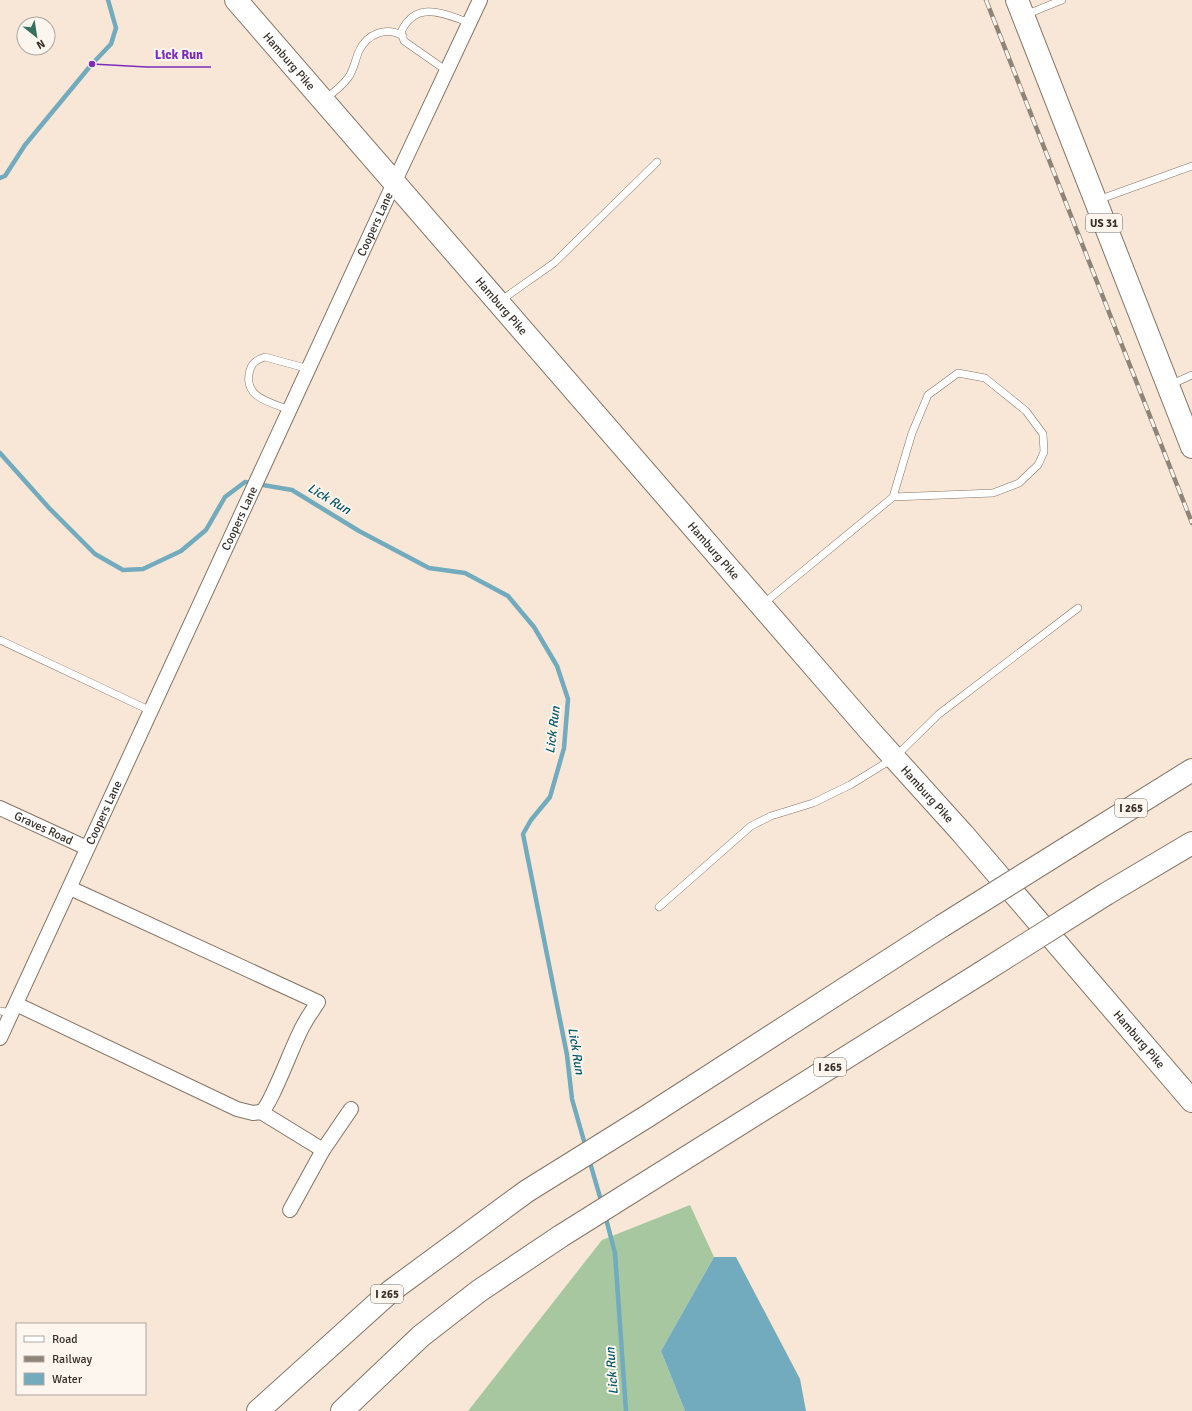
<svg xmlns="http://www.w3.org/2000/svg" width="1192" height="1411" viewBox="0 0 1192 1411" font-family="Signika,sans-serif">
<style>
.forest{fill:#a7c7a0}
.water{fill:#72abbd}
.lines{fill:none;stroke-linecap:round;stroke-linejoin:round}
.stream{stroke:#72abbd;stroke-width:4.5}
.service-casing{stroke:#837466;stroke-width:8}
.minor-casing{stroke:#837466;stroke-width:16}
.primary-casing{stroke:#837466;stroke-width:24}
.motorway-casing{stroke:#837466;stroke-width:24}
.service{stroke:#fff;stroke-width:7}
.minor{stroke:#fff;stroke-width:14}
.primary{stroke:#fff;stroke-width:22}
.motorway{stroke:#fff;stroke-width:22}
.rail-casing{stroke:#8f8478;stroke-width:4.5}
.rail{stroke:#fdf6ef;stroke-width:3;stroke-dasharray:9;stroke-linecap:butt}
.motorway-bridge-casing{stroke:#837466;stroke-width:24;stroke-linecap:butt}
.motorway-bridge{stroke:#fff;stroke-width:22}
.labels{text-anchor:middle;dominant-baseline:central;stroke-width:4;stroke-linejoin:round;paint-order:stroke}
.shield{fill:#fdf6ef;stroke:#726b64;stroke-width:1}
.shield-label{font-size:11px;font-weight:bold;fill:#363029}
.street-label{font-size:12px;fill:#363029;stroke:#fdf6ef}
.water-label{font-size:13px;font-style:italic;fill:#05586b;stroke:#fdf6ef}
.leader{fill:none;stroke:#7b2cbf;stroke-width:1.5}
.callout-dot{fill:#7b2cbf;stroke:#fdf6ef;stroke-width:1.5}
.callout-label{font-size:13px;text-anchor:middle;font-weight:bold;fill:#7b2cbf;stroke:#fdf6ef;stroke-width:4;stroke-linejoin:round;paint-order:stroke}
</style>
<rect width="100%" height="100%" fill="#f8e7d6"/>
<polygon class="forest" points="690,1205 714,1257 661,1351 685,1411 468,1411 602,1240"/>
<polygon class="water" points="714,1257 736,1257 800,1379 806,1411 685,1411 661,1351"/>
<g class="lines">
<g class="stream">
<polyline points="0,178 5,176 25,145 92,64 111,44 116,28 108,0"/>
<polyline points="0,453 50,509 95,554 123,570 143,569 181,551 206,530 225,497 245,482 292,490 359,531 429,568 465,573 508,596 534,627 557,666 568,699 564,748 550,797 531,820 523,834 567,1055 572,1099 586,1148"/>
<polyline points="589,1159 602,1204"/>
<polyline points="605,1215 615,1253 626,1411"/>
</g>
<g class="service-casing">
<g id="service">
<polyline points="1025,15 1062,0"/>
<path d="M 447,71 L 404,41 L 401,32 C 416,0 442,13 470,23"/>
<path d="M 325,99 C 333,93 342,86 348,78 C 354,70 355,60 359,51 C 367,34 386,26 403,36"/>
<polyline points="1098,200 1192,166"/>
<polyline points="500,301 554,263 657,162"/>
<polyline points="1170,385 1192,375"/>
<path d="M 290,410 C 269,402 242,397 250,370 C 252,362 258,359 265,357 L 309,369"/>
<polyline points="763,604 893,497 912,433 928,395 958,373 985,378 1026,411 1043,434 1044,452 1038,465 1019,483 993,493 893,497"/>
<polyline points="0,640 151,711"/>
<polyline points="659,907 751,826 771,816 813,803 850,785 894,758 939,714 1078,608"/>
<polyline points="0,1011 12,1013"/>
</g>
</g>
<g class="minor-casing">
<g id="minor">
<path id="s1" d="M 0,808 L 87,848"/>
<path d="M 70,888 L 318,1002 C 313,1010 307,1018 303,1026 C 294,1041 271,1106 261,1112"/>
<polyline points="16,1004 237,1109 253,1113 261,1112 323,1150"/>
<path id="s2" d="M 0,1038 L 394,183 L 480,0"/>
<polyline points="290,1210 323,1150 351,1109"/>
</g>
</g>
<g class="primary-casing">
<g id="primary">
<path id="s3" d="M 236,0 L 870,731 L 963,834 L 1192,1101"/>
<polyline points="1017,0 1192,447"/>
</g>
</g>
<g class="motorway-casing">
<g id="motorway">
<polyline points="1070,846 1192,770"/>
<polyline points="1106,894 1192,843"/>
<polyline points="258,1411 391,1291 527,1191 646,1117 942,926"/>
<polyline points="342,1411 421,1336 479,1291 561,1236 981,973"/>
</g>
</g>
<use href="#service" class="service"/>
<use href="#minor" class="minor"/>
<use href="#primary" class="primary"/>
<use href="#motorway" class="motorway"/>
<g class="rail-casing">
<polyline id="rail" points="986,0 1192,523"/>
</g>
<use href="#rail" class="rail"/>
<g class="motorway-bridge-casing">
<g id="motorway-bridge">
<polyline points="942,926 1070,846"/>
<polyline points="981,973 1106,894"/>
</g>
</g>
<use href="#motorway-bridge" class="motorway-bridge"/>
</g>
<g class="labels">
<g class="shield">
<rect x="1086" y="214" width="36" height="18" rx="3"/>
<rect x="1115" y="799" width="32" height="18" rx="3"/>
<rect x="814" y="1058" width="32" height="18" rx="3"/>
<rect x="371" y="1285" width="32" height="18" rx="3"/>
</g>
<g class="shield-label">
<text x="1104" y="223">US 31</text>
<text x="1131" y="808">I 265</text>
<text x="830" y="1067">I 265</text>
<text x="387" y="1294">I 265</text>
</g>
<g class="street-label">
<text stroke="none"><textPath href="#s3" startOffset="81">Hamburg Pike</textPath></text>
<text stroke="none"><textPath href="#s2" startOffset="896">Coopers Lane</textPath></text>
<text stroke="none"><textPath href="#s3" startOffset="405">Hamburg Pike</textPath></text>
<text stroke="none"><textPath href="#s2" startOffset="572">Coopers Lane</textPath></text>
<text stroke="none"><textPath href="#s3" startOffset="729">Hamburg Pike</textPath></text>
<text stroke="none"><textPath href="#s3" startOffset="1053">Hamburg Pike</textPath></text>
<text stroke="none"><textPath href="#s2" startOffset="248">Coopers Lane</textPath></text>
<text stroke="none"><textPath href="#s1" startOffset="48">Graves Road</textPath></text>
<text stroke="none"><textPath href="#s3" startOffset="1377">Hamburg Pike</textPath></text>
</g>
<g class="water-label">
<text transform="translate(329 499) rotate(31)">Lick Run</text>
<text transform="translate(553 730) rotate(-83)">Lick Run</text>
<text transform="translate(576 1051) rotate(81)">Lick Run</text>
<text transform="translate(612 1371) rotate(-94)">Lick Run</text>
</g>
</g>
<path class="leader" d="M92 64L147 67H211"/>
<circle class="callout-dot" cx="92" cy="64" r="4"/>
<g class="callout-label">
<text x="179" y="59">Lick Run</text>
</g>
<rect x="16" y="1323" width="130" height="72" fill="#fdf6ef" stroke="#ada7a0"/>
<rect x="24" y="1336" width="20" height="6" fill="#ffffff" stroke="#ada7a0"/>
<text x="52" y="1343" font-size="12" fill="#363029">Road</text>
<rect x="24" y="1356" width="20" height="6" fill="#8f8478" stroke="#ada7a0"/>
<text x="52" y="1363" font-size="12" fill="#363029">Railway</text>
<rect x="24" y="1373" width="20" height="12" fill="#72abbd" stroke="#ada7a0"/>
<text x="52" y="1383" font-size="12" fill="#363029">Water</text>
<g transform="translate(36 36) rotate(150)"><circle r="19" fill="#fdf6ef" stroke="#ada7a0"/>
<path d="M0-3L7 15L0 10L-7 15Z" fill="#34725e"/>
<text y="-6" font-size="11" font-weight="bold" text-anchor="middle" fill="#363029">N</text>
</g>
</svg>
